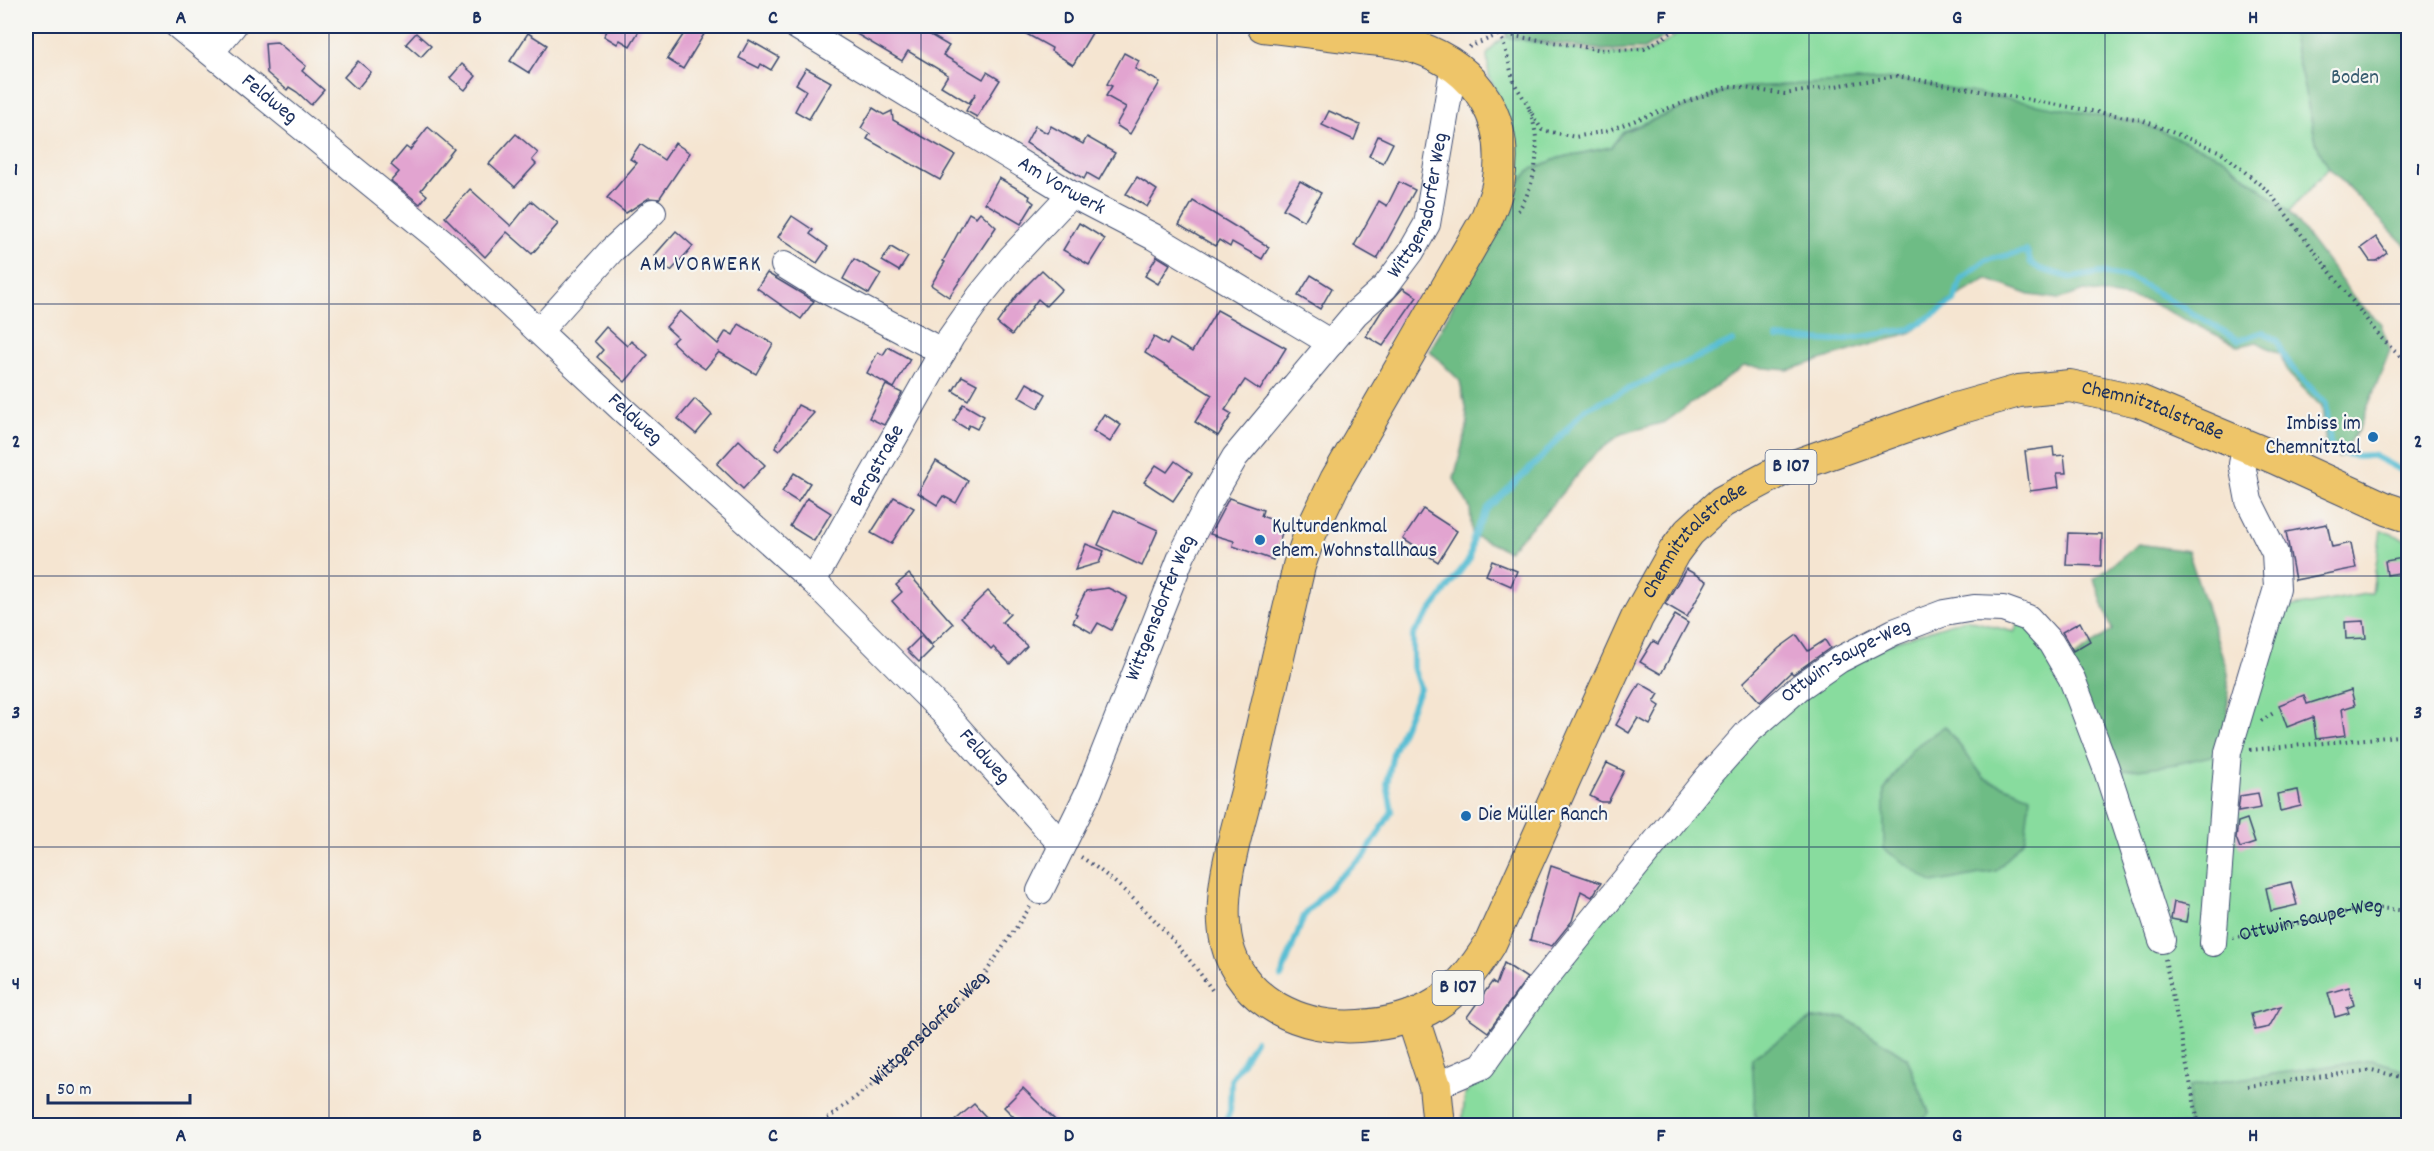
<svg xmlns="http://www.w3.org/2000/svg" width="2434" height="1151" viewBox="0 0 2434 1151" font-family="Dekko,sans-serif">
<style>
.green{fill:#88dc9e;stroke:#52867e;stroke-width:1.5;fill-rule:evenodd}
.forest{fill:#6ebc85;stroke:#447672;stroke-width:1.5}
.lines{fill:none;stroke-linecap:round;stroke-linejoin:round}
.stream{stroke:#56bdd3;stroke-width:6}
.building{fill:#e2a4d0}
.minor-casing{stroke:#3c4a6f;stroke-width:28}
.major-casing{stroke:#3c4a6f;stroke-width:34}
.path{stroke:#3c4a6f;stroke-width:4;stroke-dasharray:1.5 4.5;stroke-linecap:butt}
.minor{stroke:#fff;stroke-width:26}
.major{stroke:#eec569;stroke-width:32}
.grid{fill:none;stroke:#1b2f5e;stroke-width:1.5;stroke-opacity:0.55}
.poi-dot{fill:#1f6fb2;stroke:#f6f6f2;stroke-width:2}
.labels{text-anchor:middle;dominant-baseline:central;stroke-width:4.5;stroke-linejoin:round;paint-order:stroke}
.shield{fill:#f6f6f2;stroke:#5d6b8a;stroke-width:1.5}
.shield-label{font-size:20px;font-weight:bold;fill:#1b2f5e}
.park-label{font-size:21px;fill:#365a6e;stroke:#f6f6f2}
.street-label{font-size:21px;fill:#1b2f5e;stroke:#f6f6f2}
.poi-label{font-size:21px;fill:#1b2f5e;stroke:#f6f6f2;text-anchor:start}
.neighbourhood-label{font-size:22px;letter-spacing:1.5px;fill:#1b2f5e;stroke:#f6f6f2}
.neatline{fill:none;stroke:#1b2f5e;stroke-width:2}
.grid-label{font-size:20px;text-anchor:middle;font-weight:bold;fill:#1b2f5e}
</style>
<rect width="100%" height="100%" fill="#f6f6f2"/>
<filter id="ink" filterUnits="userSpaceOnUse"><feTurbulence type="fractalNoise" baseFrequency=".0167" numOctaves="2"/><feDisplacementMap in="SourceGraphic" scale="12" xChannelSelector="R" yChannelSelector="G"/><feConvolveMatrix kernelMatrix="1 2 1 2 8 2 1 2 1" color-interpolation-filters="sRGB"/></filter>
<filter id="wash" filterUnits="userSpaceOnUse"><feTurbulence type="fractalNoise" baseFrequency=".008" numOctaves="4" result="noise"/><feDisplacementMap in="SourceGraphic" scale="24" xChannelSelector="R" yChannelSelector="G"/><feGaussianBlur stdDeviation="1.35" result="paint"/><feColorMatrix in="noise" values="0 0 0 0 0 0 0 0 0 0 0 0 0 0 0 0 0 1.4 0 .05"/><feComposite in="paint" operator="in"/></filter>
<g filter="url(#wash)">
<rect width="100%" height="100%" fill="#f5e5d1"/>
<g class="green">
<path d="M 1688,26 L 2290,26 L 2317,145 L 2329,168 L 2289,212 L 2222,157 L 1897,79 L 1734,88 L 1623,131 L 1611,147 L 1559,158 L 1533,169 L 1511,190 L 1498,95 L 1489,77 L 1487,55 L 1496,43 L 1506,37 C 1541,43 1611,59 1644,52 C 1660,49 1675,35 1688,26 Z"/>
<path d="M 2381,530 L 2408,540 L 2408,1071 L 2372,1060 L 2189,1087 L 2188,1125 L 1917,1125 L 1929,1112 L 1907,1058 L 1844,1017 L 1811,1019 L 1754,1112 L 1756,1125 L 1462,1126 L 1465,1094 L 1615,897 L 1735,754 L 1802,691 L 1893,642 L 1965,619 L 2014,632 L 2026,609 L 2069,661 L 2228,752 L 2276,610 L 2372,593 ZM 1945,726 L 1984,778 L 1884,791 L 1912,749 Z"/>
</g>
<g class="forest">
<polygon points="1504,26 1682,26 1644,49 1603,50 1507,37"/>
<polygon points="2290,26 2408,26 2408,248 2329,168 2317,145"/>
<polygon points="1897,79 2141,123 2222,157 2289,212 2358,303 2380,322 2390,350 2359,429 2339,458 2326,447 2322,407 2289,374 2280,354 2257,342 2239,346 2147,301 2085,291 2059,299 2030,295 1987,279 1944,304 1912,332 1788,370 1744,366 1665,422 1621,434 1593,456 1546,512 1508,551 1472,535 1470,508 1454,479 1468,422 1460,381 1430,351 1511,190 1532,169 1559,158 1611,147 1623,132 1734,88"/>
<polygon points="2138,544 2188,551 2228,673 2228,752 2176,764 2116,772 2069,661 2112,630 2094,579"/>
<polygon points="1945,726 1984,778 2030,796 2025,839 1996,871 1933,883 1884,849 1884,791 1912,749"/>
<polygon points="1844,1017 1907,1058 1929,1113 1917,1125 1756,1125 1752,1058 1811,1019"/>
<polygon points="2372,1060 2408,1071 2408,1125 2188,1125 2189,1086"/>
</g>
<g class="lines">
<g class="stream">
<polyline points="1777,338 1834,341 1911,329 1954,301 1961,279 1986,260 2027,251 2031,263 2040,269 2072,278 2099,273 2131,278 2239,340 2263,332 2278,341 2282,353 2293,369 2326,404 2330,442 2334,452 2355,456 2372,455 2408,474"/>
<polyline points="1281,977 1304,916 1335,881 1364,857 1392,811 1387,784 1393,752 1420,688 1413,667 1413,635 1470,558 1473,537 1487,509 1540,459 1585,409 1733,341"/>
<polyline points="1224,1126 1230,1111 1231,1080 1255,1041"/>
</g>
</g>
<g id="blocks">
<g class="building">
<polygon points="598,26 642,26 630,46 620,40 617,44 604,36 607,31"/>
<polygon points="689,26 709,26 683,69 667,59"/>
<polygon points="843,26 925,26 922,30 949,46 943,55 983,79 987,72 1000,80 977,117 966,111 976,93 969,103 941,86 948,75 908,51 902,61"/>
<polygon points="1012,26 1048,26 1058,31 1061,26 1079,26 1092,33 1073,65 1051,51 1052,48"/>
<polygon points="416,33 431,46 421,57 406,44"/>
<polygon points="528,33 547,45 529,73 510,61"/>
<polygon points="749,40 779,57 771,70 761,64 759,68 739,58"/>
<polygon points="277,42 306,66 302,71 324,90 311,105 297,92 289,87 287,90 267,73 265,43"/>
<polygon points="1124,53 1139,61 1135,69 1160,82 1130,134 1116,125 1126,107 1106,96 1112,86 1107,84"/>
<polygon points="358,61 371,72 357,89 344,77"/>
<polygon points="462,64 476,76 465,90 450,78"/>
<polygon points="806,68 831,82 809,119 795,111 806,90 796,84"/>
<polygon points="873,108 884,115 892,111 893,120 955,155 940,180 867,139 870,134 861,128"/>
<polygon points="1329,111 1360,125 1354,140 1322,125"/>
<polygon points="1035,126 1047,133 1051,126 1083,144 1087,137 1115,153 1099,180 1087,173 1084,179 1026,143"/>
<polygon points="428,127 454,149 421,190 427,195 420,204 391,181 399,172 391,165 406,147 410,150"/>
<polygon points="516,134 538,153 532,160 536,164 515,187 489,164"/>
<polygon points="1378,136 1393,143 1383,163 1369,156"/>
<polygon points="675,143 690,153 659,199 649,198 626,213 607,198 637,163 630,159 640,144 664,160"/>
<polygon points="1137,177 1157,190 1147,207 1126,194"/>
<polygon points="999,178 1030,196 1029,199 1034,203 1021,224 985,203"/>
<polygon points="1300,181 1321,193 1304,221 1283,209"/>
<polygon points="1399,182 1415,190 1377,259 1354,246 1379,201 1387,206"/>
<polygon points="470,189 511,226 531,201 558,224 532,254 507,232 485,257 445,217"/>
<polygon points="1193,201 1269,247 1262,259 1232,242 1230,247 1219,240 1215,246 1179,225"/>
<polygon points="980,212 996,227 949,297 931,285 945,262 943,261 969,213 976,217"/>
<polygon points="792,216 813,230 810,234 828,247 817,263 778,237"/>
<polygon points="1079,223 1105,239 1089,265 1063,250"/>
<polygon points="676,231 693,246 671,271 654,256"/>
<polygon points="2376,237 2387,253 2376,261 2370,261 2361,248"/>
<polygon points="891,247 908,257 899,271 882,261"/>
<polygon points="1157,256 1170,264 1158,284 1145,276"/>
<polygon points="854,259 881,274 869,294 843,279"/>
<polygon points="1042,270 1062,289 1046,306 1038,299 1012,335 997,323 1017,295"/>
<polygon points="767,273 814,301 801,319 757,288"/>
<polygon points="1311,275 1332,288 1320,309 1298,296"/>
<polygon points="1403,288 1417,297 1383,346 1366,336 1381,312"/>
<polygon points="1217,310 1286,348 1260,390 1245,380 1225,410 1232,414 1218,436 1195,422 1212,395 1145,353 1154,337 1167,345 1170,339 1192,352"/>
<polygon points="680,311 718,344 726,331 733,335 739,324 773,344 756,374 719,352 705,369 687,356 672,342 677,337 666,327"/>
<polygon points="606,327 627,346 631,341 648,355 625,382 597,357 603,350 594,341"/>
<polygon points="888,347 910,359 894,388 867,373 878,352 883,355"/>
<polygon points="962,376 977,384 968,400 953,391"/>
<polygon points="1027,383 1046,394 1038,408 1019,397"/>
<polygon points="886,385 902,393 884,425 869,418"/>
<polygon points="695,399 712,415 696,434 678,419"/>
<polygon points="963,404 984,416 977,429 969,425 967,429 954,421"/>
<polygon points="798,405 814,413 779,451 775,448"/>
<polygon points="1104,414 1121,425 1110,442 1093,431"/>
<polygon points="739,440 765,465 743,489 717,464"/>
<polygon points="2053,447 2054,456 2064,455 2066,473 2057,473 2059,487 2030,491 2025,451"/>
<polygon points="936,461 968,481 956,503 943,496 937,505 918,493"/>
<polygon points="1175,461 1192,473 1173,501 1144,482 1156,465 1167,472"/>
<polygon points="794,473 810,483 798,502 782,492"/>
<polygon points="894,497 914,508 891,544 871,533"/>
<polygon points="807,498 831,513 814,541 790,526"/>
<polygon points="1229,498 1263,510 1261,516 1285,524 1273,560 1233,546 1234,541 1210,534"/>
<polygon points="1423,509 1457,531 1438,562 1403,539"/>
<polygon points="1114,510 1158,530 1142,566 1098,545"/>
<polygon points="2327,524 2332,547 2351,543 2356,568 2295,580 2286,532"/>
<polygon points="2068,533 2102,534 2101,566 2066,565"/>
<polygon points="1086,544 1104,551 1099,563 1075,570"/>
<polygon points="2403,558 2405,572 2387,575 2385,561"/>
<polygon points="1492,561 1517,571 1511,586 1486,575"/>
<polygon points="1686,569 1707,581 1687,617 1665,604"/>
<polygon points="909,574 953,624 931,645 892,601 902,592 896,585"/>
<polygon points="1108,588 1127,597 1111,630 1098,623 1092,633 1073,622 1077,614 1075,613 1086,591"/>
<polygon points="988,591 1010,614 1002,622 1027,646 1010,664 993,647 991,649 961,617"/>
<polygon points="1675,615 1688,623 1661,674 1640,662 1653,641 1658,644"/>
<polygon points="2364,621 2366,638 2346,639 2345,622"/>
<polygon points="2080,622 2090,641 2073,651 2062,632"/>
<polygon points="1797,635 1808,651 1825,640 1830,648 1793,674 1791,672 1760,702 1743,683 1779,648"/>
<polygon points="921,636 933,648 919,662 907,650"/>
<polygon points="1640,683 1659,694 1654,702 1660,706 1650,725 1638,718 1629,733 1616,725"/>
<polygon points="2351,690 2355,705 2342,709 2346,735 2316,739 2313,717 2287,727 2279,705 2304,695 2307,704"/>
<polygon points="1607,763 1624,771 1608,802 1601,802 1590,796"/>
<polygon points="2298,790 2301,806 2280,811 2277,794"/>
<polygon points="2258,793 2261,808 2238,812 2240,796"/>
<polygon points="2247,819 2255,843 2240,848 2236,838 2238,822"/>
<polygon points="1551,866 1601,883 1592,897 1581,891 1572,921 1552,946 1530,940"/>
<polygon points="2291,882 2297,905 2271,911 2266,888"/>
<polygon points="2174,902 2189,905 2186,922 2171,919"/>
<polygon points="1504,963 1527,978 1488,1032 1467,1017 1492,982 1496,985"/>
<polygon points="2349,987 2354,1005 2347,1008 2349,1013 2335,1017 2328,993"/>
<polygon points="2281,1006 2269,1027 2255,1030 2251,1014"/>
<polygon points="1023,1088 1060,1125 1022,1125 1004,1107"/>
<polygon points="974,1104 987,1118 979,1125 950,1125"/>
</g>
</g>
</g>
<g filter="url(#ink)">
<use href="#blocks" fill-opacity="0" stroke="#3c4a6f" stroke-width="1.5"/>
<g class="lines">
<g class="minor-casing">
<g id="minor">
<path id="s3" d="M 178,26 L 444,243 L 623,410 L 813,581 L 945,714 L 1062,845"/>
<path id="s4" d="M 796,26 L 1071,194 L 1154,237 L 1331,343"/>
<polyline points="211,52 233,26"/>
<polyline points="784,265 818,286 943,352"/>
<polyline points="540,330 612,250 653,212"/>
<path id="s5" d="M 813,581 L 951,337 L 980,296 L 1011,258 L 1071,194"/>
<path id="s6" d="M 1040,891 L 1089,791 L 1182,555 L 1209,502 L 1235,457 L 1356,313 L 1385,287 L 1411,252 L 1427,224 L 1454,64"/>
<polyline points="2213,943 2228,752 2277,588 2275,553 2249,501 2242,464 2246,445"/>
<path id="s7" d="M 1435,1086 L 1482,1066 L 1535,991 L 1708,777 L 1749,731 L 1800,687 L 1839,660 L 1894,632 L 1944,613 L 1974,608 L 2003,609 L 2028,618 L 2051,643 L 2072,679 L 2106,768 L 2162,940"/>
</g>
</g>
<g class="major-casing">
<g id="major">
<path id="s8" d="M 1263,26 C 1296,30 1329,34 1362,38 C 1380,40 1399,41 1416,47 C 1479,68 1510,121 1498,185 C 1496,197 1490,209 1486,220 L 1336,480 L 1310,534 L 1299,566 C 1282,637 1266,708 1250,779 C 1238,830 1215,892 1227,944 C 1241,1003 1304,1030 1359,1026 C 1425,1022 1456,999 1490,944 L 1637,618 L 1674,552 L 1689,532 L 1722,502 L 1780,471 L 1952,410 L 2019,391 L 2070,386 L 2139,401 L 2273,457 L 2387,509 L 2408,516"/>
<polyline points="1412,1016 1435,1086 1439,1126"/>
</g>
</g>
<g class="path">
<path d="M 1500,34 C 1506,49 1509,64 1513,79 C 1516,89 1525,98 1529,108 C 1542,142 1538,181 1518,211"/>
<polyline points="1501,34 1603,50 1644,49 1682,26"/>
<polyline points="1469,47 1500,34 1507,26"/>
<polyline points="1529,109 1542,130 1575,137 1606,131 1730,86 1785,94 1897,76 2142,120 2221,152 2269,192 2380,337 2408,364"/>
<polyline points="2261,721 2275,712"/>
<polyline points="2250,750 2408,735"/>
<path d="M 1081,857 C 1128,887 1180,944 1212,990"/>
<path id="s1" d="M 2233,938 L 2369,907 L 2408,911"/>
<polyline points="2165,959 2199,1126"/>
<polyline points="2248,1086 2372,1070 2408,1079"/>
<path id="s2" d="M 818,1126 L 878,1080 L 980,981 L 1030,907"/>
</g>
<use href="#minor" class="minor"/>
<use href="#major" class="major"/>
</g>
</g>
<path class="grid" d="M 329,26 L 329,1126M 625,26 L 625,1126M 921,26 L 921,1126M 1217,26 L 1217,1126M 1513,26 L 1513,1126M 1809,26 L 1809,1126M 2105,26 L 2105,1126M 26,304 L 2408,304M 26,576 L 2408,576M 26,847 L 2408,847"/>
<g class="poi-dot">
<circle cx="2373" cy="437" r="6"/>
<circle cx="1260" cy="540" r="6"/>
<circle cx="1466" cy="816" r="6"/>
</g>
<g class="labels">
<g class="shield">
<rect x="1765.5" y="450" width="51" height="34" rx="4.5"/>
<rect x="1432.5" y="971" width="51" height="34" rx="4.5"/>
</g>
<g class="shield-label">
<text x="1791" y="467">B 107</text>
<text x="1458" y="988">B 107</text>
</g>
<g class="park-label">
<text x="2355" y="79">Boden</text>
</g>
<g class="street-label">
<text stroke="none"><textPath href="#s3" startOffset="117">Feldweg</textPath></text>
<text stroke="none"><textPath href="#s4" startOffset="310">Am Vorwerk</textPath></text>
<text stroke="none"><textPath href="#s6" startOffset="794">Wittgensdorfer Weg</textPath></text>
<text stroke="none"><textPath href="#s8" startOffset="2439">Chemnitztalstraße</textPath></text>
<text stroke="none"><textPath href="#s3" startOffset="603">Feldweg</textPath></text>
<text stroke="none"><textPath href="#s5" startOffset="132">Bergstraße</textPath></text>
<text stroke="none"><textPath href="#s8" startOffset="1936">Chemnitztalstraße</textPath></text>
<text stroke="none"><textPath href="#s6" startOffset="308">Wittgensdorfer Weg</textPath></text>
<text stroke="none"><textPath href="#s7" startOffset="600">Ottwin-Saupe-Weg</textPath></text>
<text stroke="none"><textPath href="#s3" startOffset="1089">Feldweg</textPath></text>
<text stroke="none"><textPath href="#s1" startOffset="80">Ottwin-Saupe-Weg</textPath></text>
<text stroke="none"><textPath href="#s2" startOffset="148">Wittgensdorfer Weg</textPath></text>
</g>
<g class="poi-label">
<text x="2361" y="425" text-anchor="end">Imbiss im<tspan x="2361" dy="24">Chemnitztal</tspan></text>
<text x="1272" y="528">Kulturdenkmal<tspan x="1272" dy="24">ehem. Wohnstallhaus</tspan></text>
<text x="1478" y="816">Die Müller Ranch</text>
</g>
<g class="neighbourhood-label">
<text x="701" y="265">AM VORWERK</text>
</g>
</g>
<rect width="2434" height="1151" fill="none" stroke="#f6f6f2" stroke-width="66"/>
<path d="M48 1094v9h142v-9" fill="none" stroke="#1b2f5e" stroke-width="3"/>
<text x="57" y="1094" font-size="18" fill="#1b2f5e" stroke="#f6f6f2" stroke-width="4.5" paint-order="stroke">50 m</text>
<rect x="33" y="33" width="2368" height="1085" class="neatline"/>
<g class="grid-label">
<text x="181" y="23">A</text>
<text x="477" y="23">B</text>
<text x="773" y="23">C</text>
<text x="1069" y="23">D</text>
<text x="1365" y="23">E</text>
<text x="1661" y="23">F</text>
<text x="1957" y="23">G</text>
<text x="2253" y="23">H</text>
<text x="16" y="175">1</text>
<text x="2418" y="175">1</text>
<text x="16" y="447">2</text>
<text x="2418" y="447">2</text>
<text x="16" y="718">3</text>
<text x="2418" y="718">3</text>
<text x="16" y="989">4</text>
<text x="2418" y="989">4</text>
<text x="181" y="1141">A</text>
<text x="477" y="1141">B</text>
<text x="773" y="1141">C</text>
<text x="1069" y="1141">D</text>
<text x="1365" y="1141">E</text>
<text x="1661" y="1141">F</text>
<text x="1957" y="1141">G</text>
<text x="2253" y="1141">H</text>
</g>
</svg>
